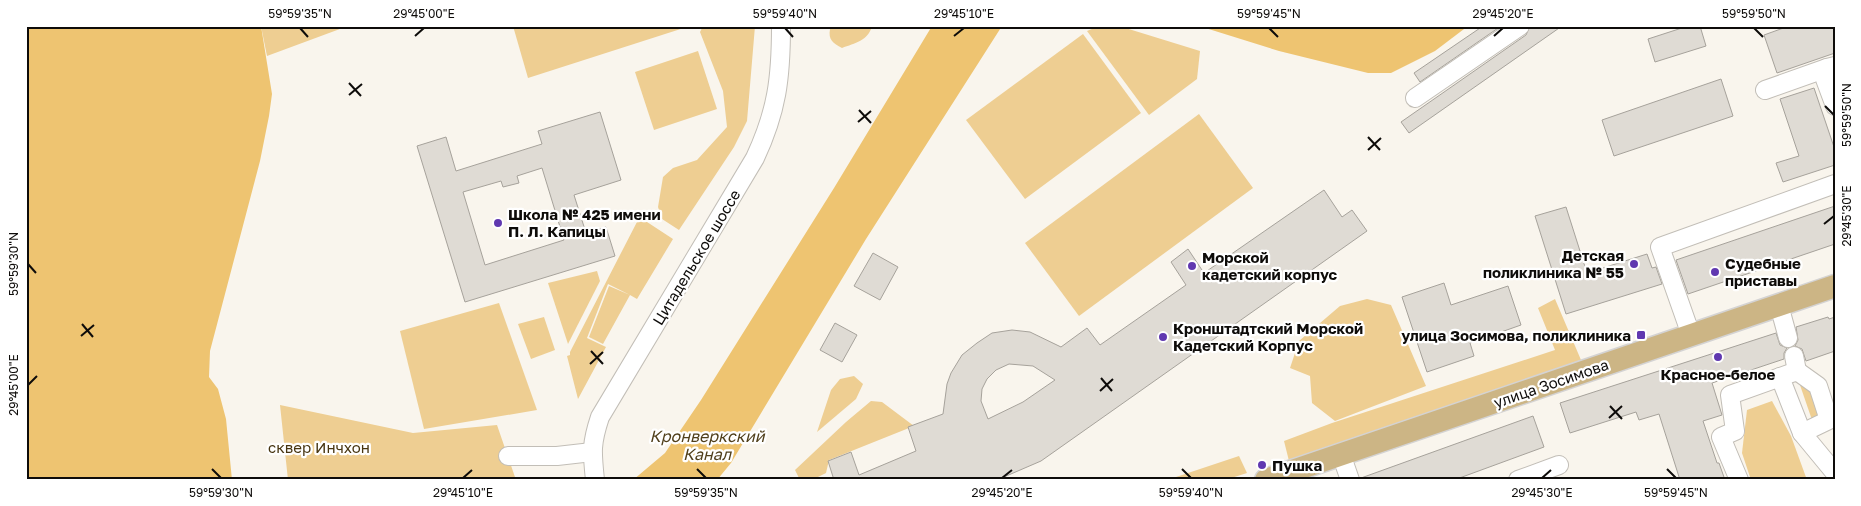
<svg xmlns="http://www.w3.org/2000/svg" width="1861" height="506" viewBox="0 0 1861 506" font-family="'Golos Text',sans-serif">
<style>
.green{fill:#eece92}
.water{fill:#eec471}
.building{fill:#dfdbd4;stroke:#a6a29b;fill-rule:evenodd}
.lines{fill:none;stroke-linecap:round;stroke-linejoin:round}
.minor-casing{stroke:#c2beb7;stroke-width:20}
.major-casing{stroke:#d4d3d3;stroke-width:25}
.minor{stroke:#fff;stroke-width:18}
.major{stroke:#ccb585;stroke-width:22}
.ticks{fill:none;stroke:#0e0c0a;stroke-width:2}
.poi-dot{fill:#6038b0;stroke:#fff;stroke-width:2}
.labels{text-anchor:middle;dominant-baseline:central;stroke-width:4.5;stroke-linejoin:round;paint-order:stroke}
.poi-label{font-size:15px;font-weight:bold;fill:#0e0c0a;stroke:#fff;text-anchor:start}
.street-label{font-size:15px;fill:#0e0c0a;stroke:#fff}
.park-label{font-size:15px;fill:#463410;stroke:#fff}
.water-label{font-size:16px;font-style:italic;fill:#503f1b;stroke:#fff}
.neatline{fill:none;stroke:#0e0c0a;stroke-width:2}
.ticks-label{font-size:12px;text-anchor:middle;fill:#0e0c0a}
</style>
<rect width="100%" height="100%" fill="#f9f5ed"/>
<g class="green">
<polygon points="261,26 348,26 267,56"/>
<polygon points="513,26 690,26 528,78"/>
<polygon points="703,26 755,26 747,121 734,147 679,230 662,219 658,207 663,177 673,168 697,160 727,127 723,91 700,32"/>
<path d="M 823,26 L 872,26 C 868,41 855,43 842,48 C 833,43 828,40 830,29 Z"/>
<polygon points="1099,26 1119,26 1200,51 1197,79 1149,115 1087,31"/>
<polygon points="1083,34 1141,113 1025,199 966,120"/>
<polygon points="698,51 717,109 654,130 635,72"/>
<polygon points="1199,114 1253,188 1079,316 1025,243"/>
<polygon points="638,220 647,222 673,239 637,299 630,295 603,344 589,337 609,286 630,295 608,284 587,338 606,347 578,399 567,356 570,355 570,352"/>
<polygon points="597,271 600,281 568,344 548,283"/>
<polygon points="1367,299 1391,305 1426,386 1335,421 1312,403 1310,376 1290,368 1299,341 1340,306"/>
<polygon points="1555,299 1581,360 1289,461 1284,441 1332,423 1555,350 1538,308"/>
<polygon points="499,303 537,410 424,429 400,331"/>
<polygon points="544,317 555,350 531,359 518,324"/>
<polygon points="854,376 863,384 856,399 817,432 831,390 840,379"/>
<polygon points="1800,385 1812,388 1820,416 1812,420"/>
<polygon points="871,401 882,402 914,426 829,460 826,473 812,480 800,480 795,470 846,422"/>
<polygon points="1772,401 1791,436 1807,480 1751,480 1742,453 1747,410"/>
<polygon points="280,405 413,433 497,425 516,480 288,480"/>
<polygon points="1239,456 1247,473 1225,480 1167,480"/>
</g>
<g class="water">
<polygon points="26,26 261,26 272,94 269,116 260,161 210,351 209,377 218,389 226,419 232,480 26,480"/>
<polygon points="932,26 1002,26 866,239 731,463 717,480 633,480 665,453 701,400 834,188"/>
<polygon points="1199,26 1468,26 1435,51 1391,73 1368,73 1279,51"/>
</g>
<g class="building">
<polygon points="1483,26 1501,26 1420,82 1414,73"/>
<polygon points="1530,26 1562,26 1409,133 1401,122 1526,35"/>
<polygon points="1688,26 1700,26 1706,46 1655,62 1648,39"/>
<polygon points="1789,26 1835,26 1835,53 1777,73 1764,35"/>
<polygon points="1721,79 1733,116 1614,156 1602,120"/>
<polygon points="1814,88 1835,150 1835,165 1783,182 1776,163 1799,156 1780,99"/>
<path d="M 600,112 L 621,180 L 574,195 L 586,233 L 606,227 L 615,256 L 465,302 L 417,146 L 446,137 L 456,171 L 542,144 L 538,131 ZM 542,168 L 564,240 L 485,265 L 463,192 L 501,181 L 503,187 L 519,183 L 517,176 Z"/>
<path d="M 1324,190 L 1342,217 L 1352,210 L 1367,231 L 1041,461 L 997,480 L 834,480 L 828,461 L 851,452 L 859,475 L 916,451 L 908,427 L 943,414 L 947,384 L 951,373 L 962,355 L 977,343 L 992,333 L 1012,330 L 1030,332 L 1061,347 L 1087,328 L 1100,345 L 1186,285 L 1171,262 L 1188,249 L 1204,273 ZM 1009,364 L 1033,366 L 1055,380 L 1023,402 L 988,419 L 981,401 L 982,389 L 987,379 L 996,370 Z"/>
<polygon points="1835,206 1835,244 1688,294 1676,260"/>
<polygon points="1566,207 1587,273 1647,254 1652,268 1656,267 1662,284 1566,314 1535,216"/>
<polygon points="873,253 898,267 880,300 854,286"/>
<polygon points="1444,283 1451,305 1508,286 1521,325 1470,343 1474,356 1427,372 1402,297"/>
<polygon points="1828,317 1829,319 1835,317 1835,351 1806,361 1802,349 1795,346 1798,340 1796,327"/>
<polygon points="835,323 857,335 842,362 820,350"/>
<polygon points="1776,333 1780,345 1787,348 1784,353 1784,359 1712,383 1722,415 1703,421 1717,463 1719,463 1725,480 1680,480 1659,414 1639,420 1636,412 1570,433 1560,403"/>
<polygon points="1533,416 1544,447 1454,480 1361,480 1361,478"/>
</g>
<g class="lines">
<g class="minor-casing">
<g id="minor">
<polyline points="1835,66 1827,68 1825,79 1835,106"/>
<polyline points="1765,90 1827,68"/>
<polyline points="1415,98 1520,26"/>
<polyline points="1779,305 1788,338"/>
<polyline points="1691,335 1660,247 1835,184"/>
<polyline points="1794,356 1797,371"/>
<polyline points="1780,377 1802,433"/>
<polyline points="1341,454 1350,480"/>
<polyline points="508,456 557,456 592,452"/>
<path d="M 595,480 C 592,452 591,444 600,417 L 755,158 C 777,111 781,78 781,26"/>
<polyline points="1518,480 1559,465"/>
<polyline points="1739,480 1721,437 1735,431 1730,395 1797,371 1818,386 1829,420 1802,433 1835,473"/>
</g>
</g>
<g class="major-casing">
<polyline id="major" points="1266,480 1835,286"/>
</g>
<use href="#minor" class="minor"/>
<use href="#major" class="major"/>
</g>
<path class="ticks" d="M 300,28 L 308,37M 785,28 L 793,37M 1269,28 L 1278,37M 1754,28 L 1763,37M 415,36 L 424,28M 954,36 L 964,28M 1494,36 L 1503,28M 349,83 L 361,96M 349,95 L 362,84M 1825,106 L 1834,115M 859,110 L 871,123M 858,122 L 871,111M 1368,137 L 1380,150M 1368,150 L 1381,138M 1824,224 L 1834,216M 28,264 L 36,273M 82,324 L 93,337M 81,336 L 94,325M 591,351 L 603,364M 590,364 L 603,352M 1101,378 L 1112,391M 28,385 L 37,376M 1100,391 L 1113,379M 1610,406 L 1622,419M 1609,418 L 1622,406M 212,469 L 221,478M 697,469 L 706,478M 1182,469 L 1191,478M 1667,469 L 1676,478M 463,478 L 472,470M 1002,478 L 1012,470M 1542,478 L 1551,470"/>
<g class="poi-dot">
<circle cx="498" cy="223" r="5"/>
<circle cx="1634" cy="264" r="5"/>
<circle cx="1192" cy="266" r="5"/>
<circle cx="1715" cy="272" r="5"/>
<rect x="1636" y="330" width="10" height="10" rx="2.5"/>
<circle cx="1163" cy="337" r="5"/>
<circle cx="1718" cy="357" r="5"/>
<circle cx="1262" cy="465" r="5"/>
</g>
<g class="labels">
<g class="poi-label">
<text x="508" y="214">Школа № 425 имени<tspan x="508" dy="17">П. Л. Капицы</tspan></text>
<text x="1624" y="255" text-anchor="end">Детская<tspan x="1624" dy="17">поликлиника № 55</tspan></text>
<text x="1202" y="257">Морской<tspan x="1202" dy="17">кадетский корпус</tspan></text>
<text x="1725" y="263">Судебные<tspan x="1725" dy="17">приставы</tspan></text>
<text x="1173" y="328">Кронштадтский Морской<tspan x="1173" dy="17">Кадетский Корпус</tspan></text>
<text x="1631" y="335" text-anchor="end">улица Зосимова, поликлиника</text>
<text x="1718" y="374" text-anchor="middle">Красное-белое</text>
<text x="1272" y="465">Пушка</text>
</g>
<g class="street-label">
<text transform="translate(696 257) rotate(-59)">Цитадельское шоссе</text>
<text transform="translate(1551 383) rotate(-19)">улица Зосимова</text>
</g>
<g class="park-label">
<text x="319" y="447">сквер Инчхон</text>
</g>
<g class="water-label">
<text x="707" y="436">Кронверкский<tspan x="707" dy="18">Канал</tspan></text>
</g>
</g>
<rect width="1861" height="506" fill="none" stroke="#ffffff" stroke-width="55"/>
<rect x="28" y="28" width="1806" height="450" class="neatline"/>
<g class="ticks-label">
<text x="300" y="18">59°59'35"N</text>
<text x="424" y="18">29°45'00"E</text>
<text x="785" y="18">59°59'40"N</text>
<text x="964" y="18">29°45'10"E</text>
<text x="1269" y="18">59°59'45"N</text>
<text x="1503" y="18">29°45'20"E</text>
<text x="1754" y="18">59°59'50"N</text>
<text transform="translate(1847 115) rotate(-90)" y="4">59°59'50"N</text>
<text transform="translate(1847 216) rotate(-90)" y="4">29°45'30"E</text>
<text transform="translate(14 264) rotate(-90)" y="4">59°59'30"N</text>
<text transform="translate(14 385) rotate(-90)" y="4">29°45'00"E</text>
<text x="221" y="497">59°59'30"N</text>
<text x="463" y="497">29°45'10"E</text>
<text x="706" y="497">59°59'35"N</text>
<text x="1002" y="497">29°45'20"E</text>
<text x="1191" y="497">59°59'40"N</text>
<text x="1542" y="497">29°45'30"E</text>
<text x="1676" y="497">59°59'45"N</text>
</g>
</svg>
